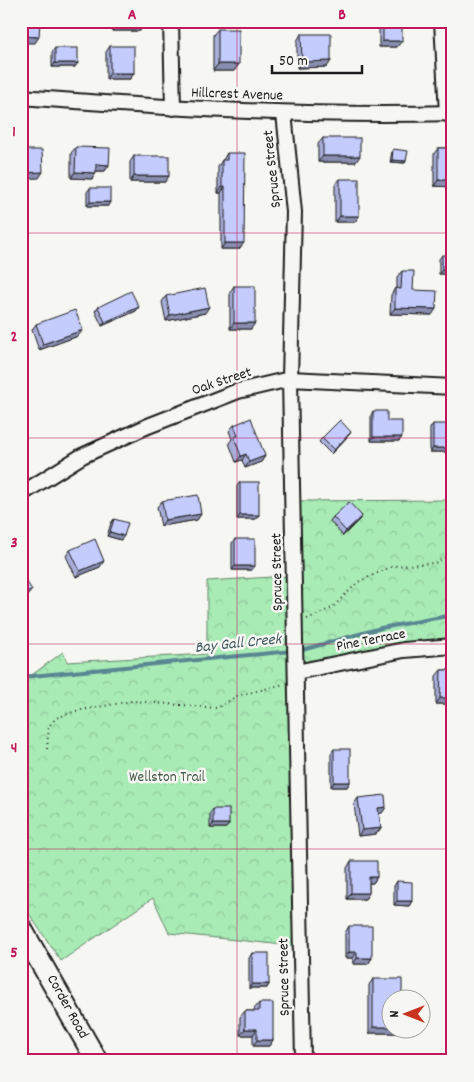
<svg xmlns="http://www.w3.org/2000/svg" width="474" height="1082" viewBox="0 0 474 1082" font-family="Dekko,sans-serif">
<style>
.forest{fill:url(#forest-crowns);stroke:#628468}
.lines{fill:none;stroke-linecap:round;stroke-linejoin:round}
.stream{stroke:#588692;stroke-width:4}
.street-casing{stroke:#1c1c1c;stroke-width:18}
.secondary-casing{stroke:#1c1c1c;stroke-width:24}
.path{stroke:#1c1c1c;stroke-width:2;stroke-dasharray:1 4;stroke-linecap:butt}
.street{stroke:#f6f6f2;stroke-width:14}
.secondary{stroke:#f6f6f2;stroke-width:20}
.wall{fill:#a9afda;stroke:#1c1c1c}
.shaded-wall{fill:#898eb1;stroke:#1c1c1c}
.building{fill:#c4cbfd;stroke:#1c1c1c}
.grid{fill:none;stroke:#c2185b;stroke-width:1;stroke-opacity:0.55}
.labels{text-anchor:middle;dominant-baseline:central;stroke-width:5;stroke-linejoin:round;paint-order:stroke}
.street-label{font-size:15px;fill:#1c1c1c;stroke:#f6f6f2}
.park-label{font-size:15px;fill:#465a4a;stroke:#f6f6f2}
.water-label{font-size:16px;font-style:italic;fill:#3f5a61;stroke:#f6f6f2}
.neatline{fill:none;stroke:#c2185b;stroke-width:2}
.grid-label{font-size:16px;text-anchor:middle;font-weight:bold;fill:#c2185b}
</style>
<defs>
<pattern id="forest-crowns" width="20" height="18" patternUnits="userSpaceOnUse" patternTransform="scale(1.25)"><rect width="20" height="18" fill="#a8ebb5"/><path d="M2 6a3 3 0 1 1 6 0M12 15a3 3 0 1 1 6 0" fill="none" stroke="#90c99b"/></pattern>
</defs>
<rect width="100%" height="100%" fill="#f6f6f2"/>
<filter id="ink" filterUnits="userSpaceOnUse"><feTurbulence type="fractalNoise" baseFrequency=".02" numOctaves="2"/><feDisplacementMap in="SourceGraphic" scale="10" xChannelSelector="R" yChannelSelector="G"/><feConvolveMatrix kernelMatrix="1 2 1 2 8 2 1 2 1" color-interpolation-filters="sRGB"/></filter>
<g filter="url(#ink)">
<g class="forest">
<polygon points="453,500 453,643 300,668 299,501"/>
<polygon points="288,576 294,946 169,933 153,898 61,961 21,902 21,683 63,652 67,662 207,654 207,581"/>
</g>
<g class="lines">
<polyline class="stream" points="21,677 302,650 381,628 453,615"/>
<g class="street-casing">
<g id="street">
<polyline points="171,21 173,108"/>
<polyline points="442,21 447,114"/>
<path d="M 21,97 C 165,108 309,117 453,113"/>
<polyline points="284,113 294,212 290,379 303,1061"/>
<polyline points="21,494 82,456 148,426 238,391 290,379 453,387"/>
<polyline points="296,672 404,650 453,646"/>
</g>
</g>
<g class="secondary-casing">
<polyline id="secondary" points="21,928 97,1061"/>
</g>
<g class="path">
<polyline points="307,619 332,608 358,582 393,566 435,563 453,553"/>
<polyline points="47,749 49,726 56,718 76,711 132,701 217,708 237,696 284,684"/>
</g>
<use href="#street" class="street"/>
<use href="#secondary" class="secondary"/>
</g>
<g class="wall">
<polygon points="112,21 144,21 140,31 112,31"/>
<polygon points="379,21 402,21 397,47 379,47"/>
<polygon points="218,29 239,64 234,71 213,71 213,35"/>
<polygon points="301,34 327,67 297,68 297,41"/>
<polygon points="110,46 134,73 130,79 106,79 106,52"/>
<polygon points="55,48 75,67 52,67 52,52"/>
<polygon points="323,138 356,162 318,162 318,144"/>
<polygon points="76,147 109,165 105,171 96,171 96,173 92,179 71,178 71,153"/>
<polygon points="438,148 453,148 453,187 434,186 434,154"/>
<polygon points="393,149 406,161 405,163 390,162 392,151"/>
<polygon points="227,153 239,249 221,249 221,193 218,193 218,167 222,160 223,160"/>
<polygon points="134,156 165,182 130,182 130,162"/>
<polygon points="340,179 359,216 355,222 335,222 335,185"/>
<polygon points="90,188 108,206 87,206 87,192"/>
<polygon points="442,255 453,274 439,274 439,259"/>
<polygon points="402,271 413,290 432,315 390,314 391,295 395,288 397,288 397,277"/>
<polygon points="234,286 251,329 230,329 230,292"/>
<polygon points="166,296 205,313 166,321 162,302"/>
<polygon points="98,307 136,311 102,326 95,311"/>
<polygon points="36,324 78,336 39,350 32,330"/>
<polygon points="373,411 387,421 402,437 399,441 371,441 371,415"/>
<polygon points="433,424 449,432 453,452 430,452 430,428"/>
<polygon points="234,425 265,456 261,462 245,468 242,460 236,462 229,443 232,439 229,431"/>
<polygon points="351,432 348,436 331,454 319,442 322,438"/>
<polygon points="240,482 256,519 237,519 237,486"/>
<polygon points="162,501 201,514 197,520 161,526 157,507"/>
<polygon points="362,516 359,520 343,536 330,521 333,517"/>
<polygon points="114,519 121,540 107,536 111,523"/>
<polygon points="235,539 252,570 232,570 232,543"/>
<polygon points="70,550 100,567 76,577 66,556"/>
<polygon points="441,670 453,670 453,704 436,704 436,676"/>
<polygon points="334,749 350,782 347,787 331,787 331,753"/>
<polygon points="358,798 386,807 382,813 379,813 381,828 376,834 358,836 354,804"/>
<polygon points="213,809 229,824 226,828 210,828 210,813"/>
<polygon points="351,861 377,877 373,883 369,883 369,893 365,899 347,899 347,868"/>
<polygon points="397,881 412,901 409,906 394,905 394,886"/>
<polygon points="349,926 372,958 368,964 353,964 353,958 345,958 345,933"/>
<polygon points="252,953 269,984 267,988 249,988 249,958"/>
<polygon points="373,979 398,1033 369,1033 369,985"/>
<polygon points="259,1003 273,1040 269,1046 253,1046 253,1035 240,1035 240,1017 245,1011 254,1011 254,1009"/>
</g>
<g class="shaded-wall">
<polygon points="116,25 144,25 140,31 112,31"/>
<polygon points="21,36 39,37 35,43 21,43"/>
<polygon points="383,41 402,41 397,47 379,47"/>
<polygon points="331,61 327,67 297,68 302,62"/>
<polygon points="55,63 78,63 75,67 52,67"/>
<polygon points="218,64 239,64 234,71 213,71"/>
<polygon points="110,73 134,73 130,79 106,79"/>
<polygon points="323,156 360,156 356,162 318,162"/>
<polygon points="392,160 406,161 405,163 390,162"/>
<polygon points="96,164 109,165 105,171 92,171"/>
<polygon points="43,172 39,178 21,179 21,173"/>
<polygon points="75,172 96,173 92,179 71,178"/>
<polygon points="134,176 169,176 165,182 130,182"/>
<polygon points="438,180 453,180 453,187 434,186"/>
<polygon points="222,187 225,187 221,193 218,193"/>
<polygon points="90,202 110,202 108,206 87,206"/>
<polygon points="340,216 359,216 355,222 335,222"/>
<polygon points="225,243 244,243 239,249 221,249"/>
<polygon points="442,270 453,270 453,274 439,274"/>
<polygon points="139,307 136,311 102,326 105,322"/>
<polygon points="209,307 205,313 166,321 170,315"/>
<polygon points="395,308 436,309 432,315 390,314"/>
<polygon points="234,323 255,323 251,329 230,329"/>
<polygon points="83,330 78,336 39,350 43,344"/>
<polygon points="351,432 348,436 331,454 334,450"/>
<polygon points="373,437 402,437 399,441 371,441"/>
<polygon points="433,448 453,448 453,452 430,452"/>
<polygon points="246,454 242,460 236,462 241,456"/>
<polygon points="265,456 261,462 245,468 249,462"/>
<polygon points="201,514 197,520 161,526 165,520"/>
<polygon points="240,515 259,515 256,519 237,519"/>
<polygon points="362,516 359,520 343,536 346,531"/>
<polygon points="110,532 124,536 121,540 107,536"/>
<polygon points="104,561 100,567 76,577 80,571"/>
<polygon points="235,566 255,566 252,570 232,570"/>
<polygon points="32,590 27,596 21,600 21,596"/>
<polygon points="440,698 453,698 453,704 436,704"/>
<polygon points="334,782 350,782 347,787 331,787"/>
<polygon points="386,807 382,813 374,814 378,808"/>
<polygon points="213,824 229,824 226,828 210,828"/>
<polygon points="381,828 376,834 358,836 362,830"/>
<polygon points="369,877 377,877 373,883 365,883"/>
<polygon points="351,893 369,893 365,899 347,899"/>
<polygon points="397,901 412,901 409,906 394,905"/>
<polygon points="349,952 357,952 353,958 345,958"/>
<polygon points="357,958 372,958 368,964 353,964"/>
<polygon points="252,984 269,984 267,988 249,988"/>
<polygon points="373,1027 392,1027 392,1030 400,1030 398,1033 369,1033"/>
<polygon points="245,1029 257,1029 253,1035 240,1035"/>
<polygon points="257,1040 273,1040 269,1046 253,1046"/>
</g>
<g class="building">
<polygon points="21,21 40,21 39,37 21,36"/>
<rect x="116" y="21" width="28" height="4"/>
<rect x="383" y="21" width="19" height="20"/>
<rect x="218" y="29" width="21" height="35"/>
<polygon points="301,34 331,34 331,61 302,62"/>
<rect x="110" y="46" width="24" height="27"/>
<rect x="55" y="48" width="23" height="15"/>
<rect x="323" y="138" width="37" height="18"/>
<polygon points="76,147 110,148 109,165 96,164 96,173 75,172"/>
<rect x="438" y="148" width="15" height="32"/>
<polygon points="393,149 408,151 406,161 392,160"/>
<polygon points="21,150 42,150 43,172 21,173"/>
<polygon points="227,153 245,153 244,243 225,243 225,187 222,187 222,160 227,160"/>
<rect x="134" y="156" width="35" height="20"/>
<rect x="340" y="179" width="19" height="37"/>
<rect x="90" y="188" width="20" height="14"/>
<rect x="442" y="255" width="11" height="15"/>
<polygon points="402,271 414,271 413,290 437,291 436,309 395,308 395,288 401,289"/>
<rect x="234" y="286" width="21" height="37"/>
<polygon points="205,288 209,307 170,315 166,296"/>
<polygon points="131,291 139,307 105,322 98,307"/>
<polygon points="75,310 83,330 43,344 36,324"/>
<polygon points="373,411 387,411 387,421 402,421 402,437 373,437"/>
<polygon points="251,418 265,456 249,462 246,454 241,456 234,437 238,436 234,425"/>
<polygon points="340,420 351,432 334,450 322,438"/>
<polygon points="433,424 449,424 449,432 453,432 453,448 433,448"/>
<rect x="240" y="482" width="19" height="33"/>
<polygon points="198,495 201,514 165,520 162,501"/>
<polygon points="349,502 362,516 346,531 333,517"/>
<polygon points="114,519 128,523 124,536 110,532"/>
<polygon points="95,539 104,561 80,571 70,550"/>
<rect x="235" y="539" width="20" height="27"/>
<polygon points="21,573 32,590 21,596"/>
<polygon points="441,670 453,670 453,698 440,698"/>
<rect x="334" y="749" width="16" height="33"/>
<polygon points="385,795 386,807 378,808 381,828 362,830 358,798"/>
<rect x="213" y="809" width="16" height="15"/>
<polygon points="351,861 377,861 377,877 369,877 369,893 351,893"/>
<polygon points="397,881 412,882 412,901 397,901"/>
<polygon points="349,926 372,926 372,958 357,958 357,952 349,952"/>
<rect x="252" y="953" width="17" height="31"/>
<polygon points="373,979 402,979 402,1000 392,1000 392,1027 373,1027"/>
<polygon points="259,1003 273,1003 273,1040 257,1040 257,1029 245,1029 245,1011 259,1011"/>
<rect x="359" y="1059" width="36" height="2"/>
</g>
</g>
<path class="grid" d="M 237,21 L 237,1061M 21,233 L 453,233M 21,438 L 453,438M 21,644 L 453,644M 21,849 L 453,849"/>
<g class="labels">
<g class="street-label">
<text transform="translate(237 95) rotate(2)">Hillcrest Avenue</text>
<text transform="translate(273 169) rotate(-96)">Spruce Street</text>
<text transform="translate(222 382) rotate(-18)">Oak Street</text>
<text transform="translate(278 572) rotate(-91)">Spruce Street</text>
<text transform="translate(371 641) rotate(-11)">Pine Terrace</text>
<text transform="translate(285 977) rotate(-91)">Spruce Street</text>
<text transform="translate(67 1007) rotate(61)">Corder Road</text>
</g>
<g class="park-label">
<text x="167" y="778">Wellston Trail</text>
</g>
<g class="water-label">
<text transform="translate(238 644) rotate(-6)">Bay Gall Creek</text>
</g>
</g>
<rect width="474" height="1082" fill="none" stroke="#f6f6f2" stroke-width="55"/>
<g transform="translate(406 1014) rotate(270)"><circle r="24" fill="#f6f6f2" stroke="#9f9f9c"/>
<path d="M0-4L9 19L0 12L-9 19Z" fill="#c8321e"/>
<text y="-8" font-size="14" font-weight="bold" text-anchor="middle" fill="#1c1c1c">N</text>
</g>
<path d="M272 65v8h90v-8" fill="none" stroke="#1c1c1c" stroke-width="2.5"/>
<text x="279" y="65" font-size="15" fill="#1c1c1c" stroke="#f6f6f2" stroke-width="4" paint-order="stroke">50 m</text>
<rect x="28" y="28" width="418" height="1026" class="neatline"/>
<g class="grid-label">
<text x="132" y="19">A</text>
<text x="342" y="19">B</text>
<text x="14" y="136">1</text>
<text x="14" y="341">2</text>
<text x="14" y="547">3</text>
<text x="14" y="752">4</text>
<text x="14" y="957">5</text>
</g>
</svg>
